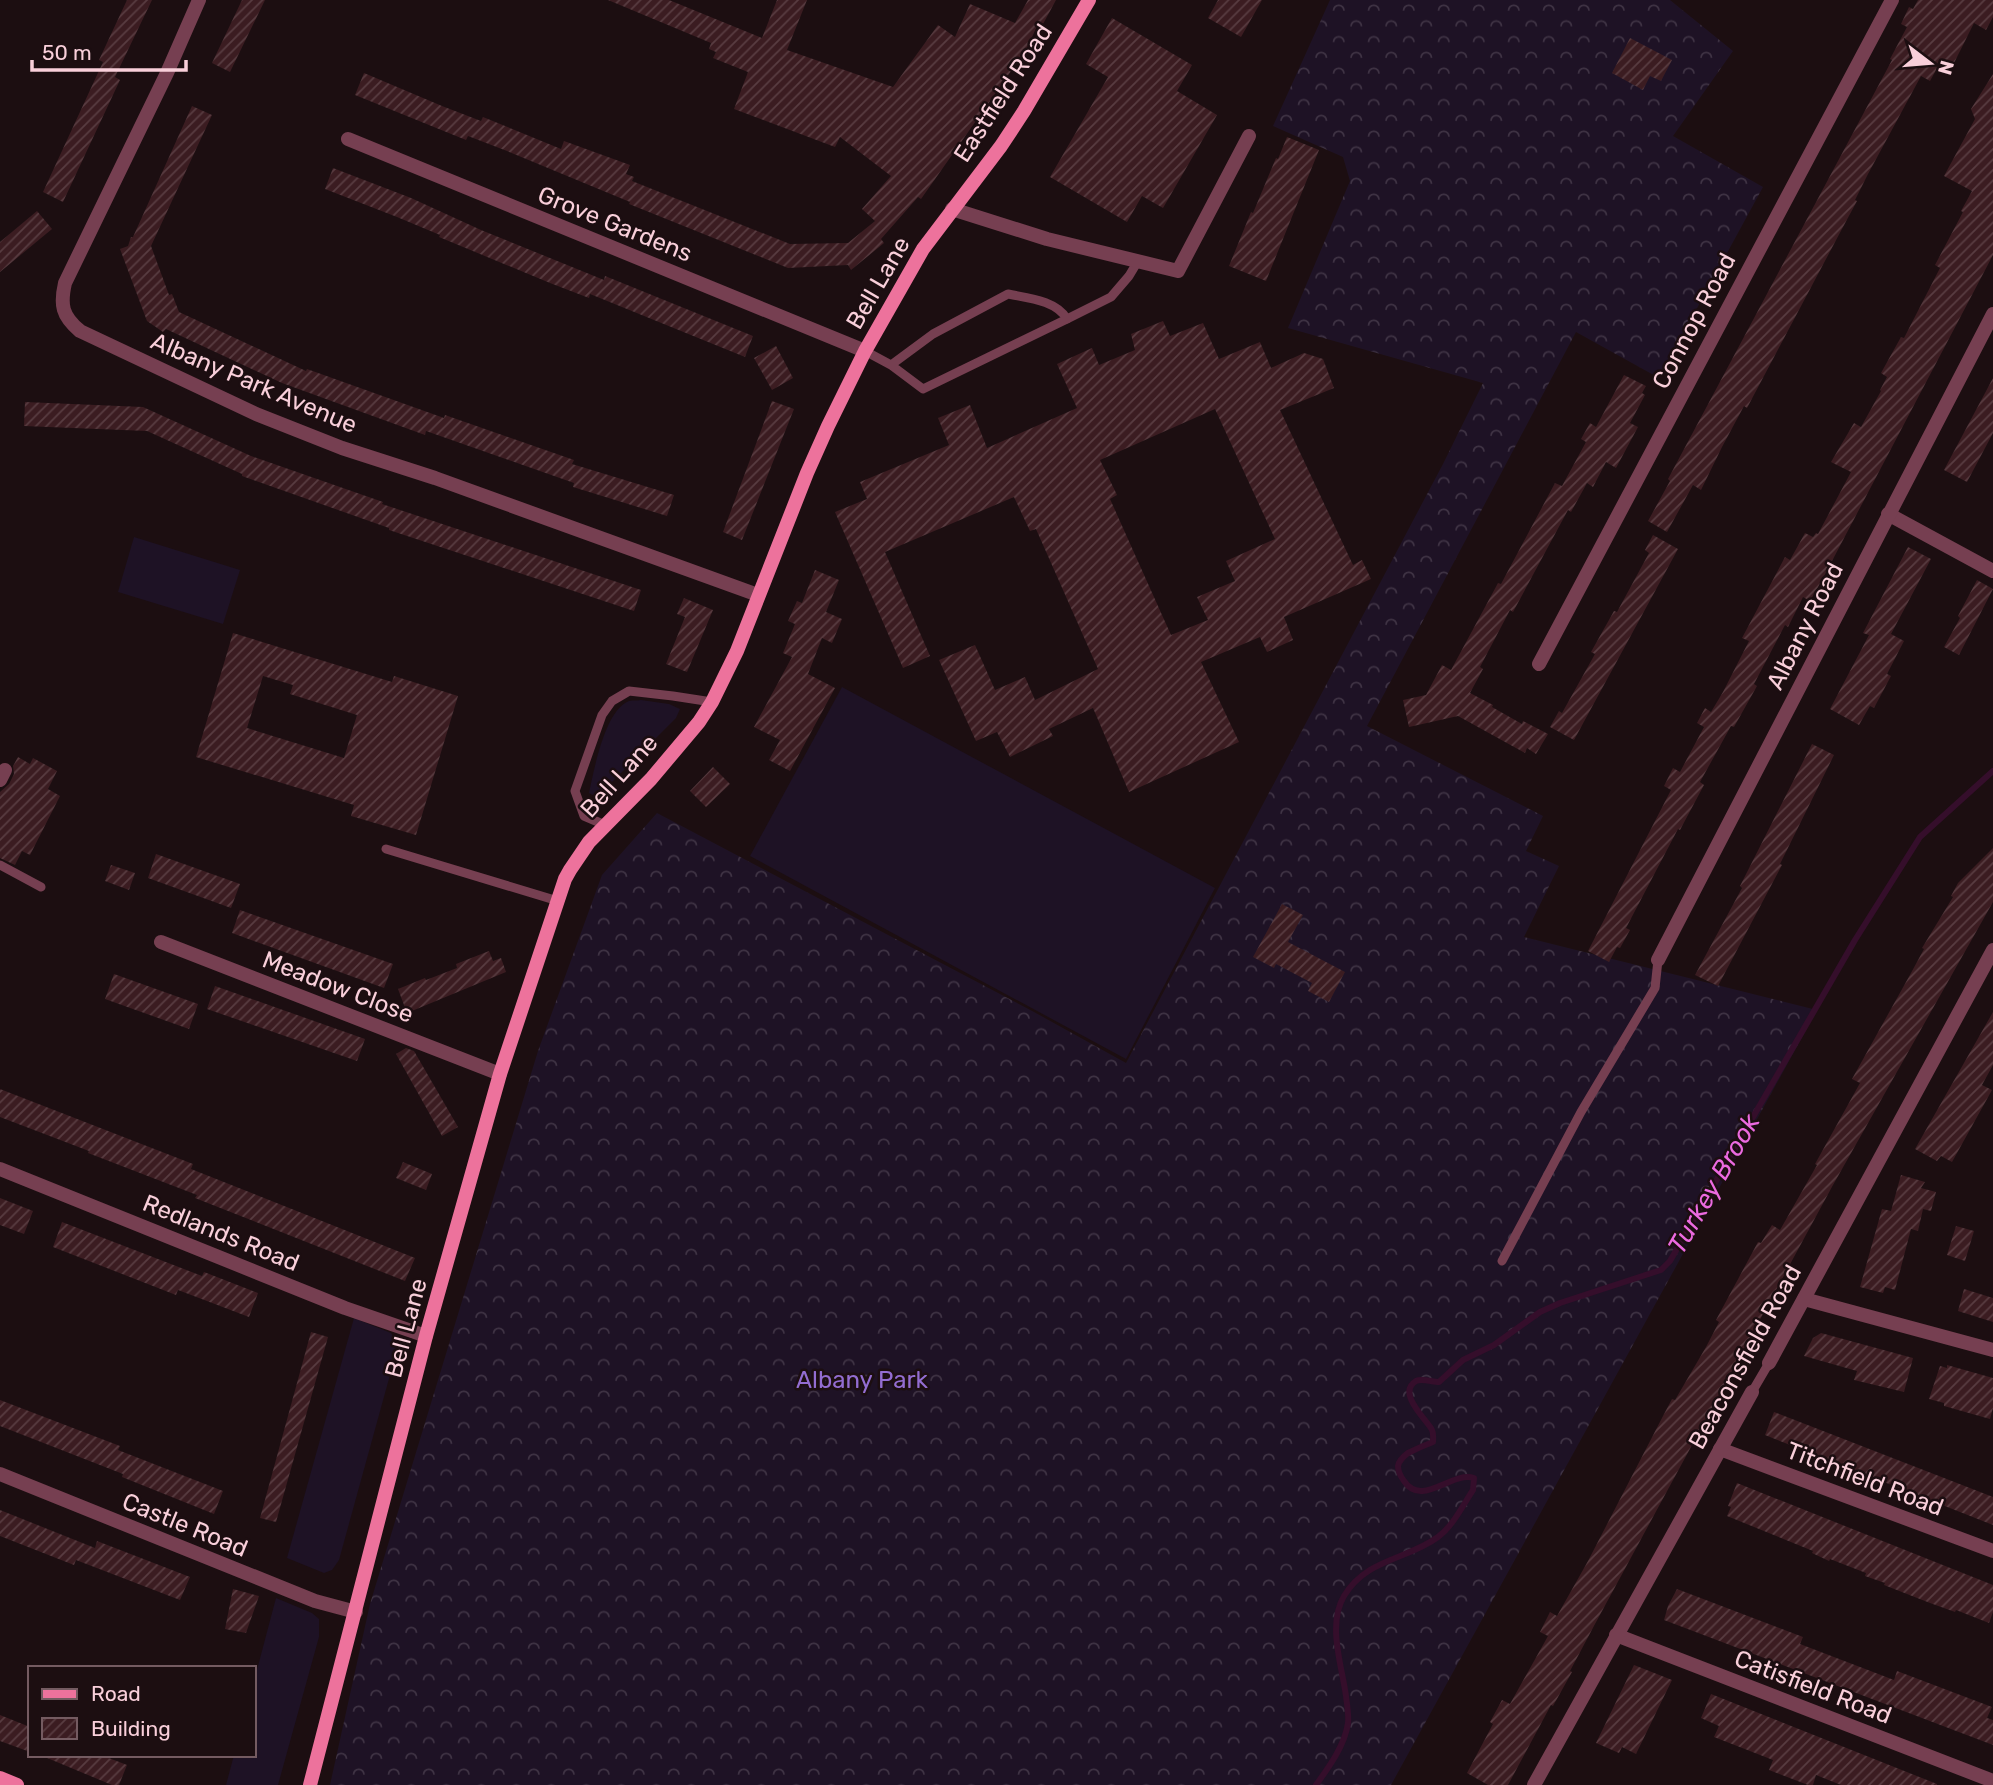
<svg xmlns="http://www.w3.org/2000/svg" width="1993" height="1785" viewBox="0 0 1993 1785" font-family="Rubik,sans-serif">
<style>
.grass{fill:#1e1225}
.forest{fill:url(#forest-crowns)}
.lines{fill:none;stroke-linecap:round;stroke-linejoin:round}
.stream{stroke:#350e2b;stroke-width:6}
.building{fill:url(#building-hatch);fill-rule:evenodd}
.lane{stroke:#763f51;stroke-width:9}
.street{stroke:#763f51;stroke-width:14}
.secondary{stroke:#ed729c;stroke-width:14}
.labels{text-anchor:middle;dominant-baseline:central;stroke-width:5;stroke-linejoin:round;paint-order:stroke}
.street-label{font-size:24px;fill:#f9cfda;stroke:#1c0e11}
.park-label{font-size:24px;fill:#936dd1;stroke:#1c0e11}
.water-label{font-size:26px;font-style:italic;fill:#ec6ae0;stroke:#1c0e11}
</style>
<defs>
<pattern id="forest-crowns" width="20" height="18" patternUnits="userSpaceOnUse" patternTransform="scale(1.75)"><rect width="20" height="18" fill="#1e1225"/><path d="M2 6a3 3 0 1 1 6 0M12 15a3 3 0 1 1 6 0" fill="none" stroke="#3f3344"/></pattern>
<pattern id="building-hatch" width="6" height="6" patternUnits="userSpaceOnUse" patternTransform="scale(1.75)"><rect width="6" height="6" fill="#3b1c21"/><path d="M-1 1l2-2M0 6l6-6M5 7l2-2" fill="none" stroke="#583c41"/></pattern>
</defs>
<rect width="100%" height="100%" fill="#1c0e11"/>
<g class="grass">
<polygon points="134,537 240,570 223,624 118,592"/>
<polygon points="842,687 1215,888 1126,1059 750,856"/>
<path d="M 641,700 L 669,704 L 680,709 L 676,718 L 606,788 L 598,798 L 589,793 C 594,770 605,710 629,701 C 633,700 637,701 641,700 Z"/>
<polygon points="354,1318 391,1333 398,1346 339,1560 332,1570 324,1573 287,1558"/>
<polygon points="276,1598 312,1613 319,1619 319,1637 278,1785 226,1785 234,1755 254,1755 254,1681"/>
</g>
<polygon class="forest" points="1330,0 1670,0 1733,51 1673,136 1763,187 1659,378 1576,332 1367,726 1543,816 1526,851 1559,866 1524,937 1817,1010 1391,1785 330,1785 370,1604 538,1051 602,875 657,813 1034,1012 1126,1063 1443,464 1483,383 1288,328 1350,181 1343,157 1273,126"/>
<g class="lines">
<path class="stream" d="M 1316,1785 C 1329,1767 1345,1745 1348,1723 C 1349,1715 1347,1705 1346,1696 C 1342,1666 1327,1625 1344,1596 C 1367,1558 1407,1560 1438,1537 C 1453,1526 1463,1505 1473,1490 L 1474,1478 C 1451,1471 1422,1508 1404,1481 C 1401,1477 1398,1471 1398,1466 C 1399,1460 1404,1456 1408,1453 C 1416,1449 1425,1445 1433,1442 C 1433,1438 1434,1434 1432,1430 C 1427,1420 1396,1393 1416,1381 C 1422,1378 1432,1382 1439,1382 L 1463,1360 L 1494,1345 L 1540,1312 L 1560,1303 L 1661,1270 L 1670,1261 L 1855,940 L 1920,837 L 1993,771"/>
</g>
<g class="building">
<polygon points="127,0 152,0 115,77 120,80 63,202 43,192 103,62 99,60"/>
<polygon points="242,0 265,0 230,72 212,63"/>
<polygon points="608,0 669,0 762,38 777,0 807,0 787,50 893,87 938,25 955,37 970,4 1015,23 1028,0 1056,0 1043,24 1039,22 1026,50 921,199 918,197 881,239 884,243 851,270 848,265 788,268 629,204 630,202 507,151 468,136 466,140 355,95 364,73 442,106 481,121 483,117 561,149 564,141 630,165 626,174 634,177 632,181 790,244 848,243 875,221 862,209 891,176 840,137 835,147 734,109 748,72 713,58 716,52 709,49 711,43"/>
<polygon points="1218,0 1262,0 1241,37 1208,18"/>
<polygon points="1918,0 1993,0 1993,17 1986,30 1974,23 1951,69 1940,63 1930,81 1921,76 1868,174 1855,200 1857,201 1843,227 1747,408 1744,406 1722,447 1701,490 1693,485 1667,532 1648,521 1670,481 1668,479 1892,60 1890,59 1907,27 1901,24 1909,7 1913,9"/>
<polygon points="1112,18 1192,65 1177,91 1217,115 1163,208 1142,196 1127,222 1050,177 1108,77 1086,64"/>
<polygon points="1630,38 1672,60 1661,81 1650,76 1643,90 1612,73"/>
<polygon points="1993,74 1993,255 1822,580 1810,601 1803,597 1788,627 1785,625 1754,684 1757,686 1734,727 1731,726 1700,782 1704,785 1680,830 1678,829 1626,928 1630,930 1620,948 1617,947 1609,962 1588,951 1671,790 1664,786 1673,768 1680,772 1704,727 1697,723 1705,708 1711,712 1723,692 1749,641 1742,638 1785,557 1790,560 1805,533 1813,537 1816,533 1818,534 1851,472 1831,462 1854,423 1861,427 1881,391 1880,390 1887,377 1881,373 1901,337 1904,338 1940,268 1935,265 1963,212 1961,211 1972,191 1944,176 1975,119 1971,109"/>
<polygon points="192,106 212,115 151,246 169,295 172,294 179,312 306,371 307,369 444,418 445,415 574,460 572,464 674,495 667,516 573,487 574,483 426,431 425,435 282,383 166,329 163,332 147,321 120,249 128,246 131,237 133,237"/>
<polygon points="1287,137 1319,150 1266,281 1229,266 1251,212 1253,213 1276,158 1278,159"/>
<polygon points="333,168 411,198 481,230 604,280 605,276 753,336 745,357 590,294 589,298 550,283 439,237 440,235 397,217 325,189"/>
<polygon points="37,211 52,229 0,272 0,242"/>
<path d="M 1163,321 L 1170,336 L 1203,323 L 1219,359 L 1260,342 L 1271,368 L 1304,353 L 1323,359 L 1334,388 L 1280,410 L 1353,565 L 1362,560 L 1371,579 L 1284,617 L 1293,640 L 1267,652 L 1260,637 L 1201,662 L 1239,742 L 1129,792 L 1093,708 L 1049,729 L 1053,736 L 1010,757 L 997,732 L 976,741 L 939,660 L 975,645 L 995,690 L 1025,677 L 1035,700 L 1098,669 L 1036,529 L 1030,531 L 1014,497 L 885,552 L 930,656 L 903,668 L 835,512 L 867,499 L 860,482 L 949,445 L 938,418 L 970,405 L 987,448 L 1077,408 L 1057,364 L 1092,348 L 1099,365 L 1135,350 L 1131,334 ZM 1215,409 L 1275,539 L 1226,561 L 1235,581 L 1197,597 L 1208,620 L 1171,635 L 1110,499 L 1117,495 L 1100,460 Z"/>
<polygon points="776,346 793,378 772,390 754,358"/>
<polygon points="1624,375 1646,386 1642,393 1645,395 1630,423 1638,427 1616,468 1606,462 1593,487 1587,483 1571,512 1568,510 1513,612 1510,610 1480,667 1483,669 1470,693 1493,705 1492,707 1522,724 1523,721 1548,734 1536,754 1527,748 1525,753 1458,716 1409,727 1403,700 1426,695 1442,665 1451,670 1498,583 1501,584 1555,483 1562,486 1586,442 1581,439 1590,423 1596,427"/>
<polygon points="1993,378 1993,433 1967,482 1944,470"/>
<polygon points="772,401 794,409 742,540 723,532"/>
<polygon points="25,402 143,407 251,456 383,502 382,504 641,590 634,611 389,530 389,528 242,476 242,474 147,431 24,426"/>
<polygon points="1653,535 1678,549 1574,740 1550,727 1559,711 1562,713 1595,654 1591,652 1614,611 1617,612 1649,553 1645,550"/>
<polygon points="1908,547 1931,559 1891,634 1904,641 1887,674 1891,676 1874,708 1870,706 1859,725 1830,709 1869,635 1863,633"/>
<polygon points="815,570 839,580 826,612 842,619 832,643 822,638 808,674 835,688 790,771 769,760 780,740 754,727 792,657 783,653 795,624 788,621 797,601 802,603"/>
<polygon points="1977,580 1993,589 1959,655 1944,647 1960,618 1958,616"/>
<polygon points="684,598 713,610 687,672 666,664 685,617 677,614"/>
<path d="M 233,633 L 392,682 L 394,676 L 458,696 L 416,835 L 351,816 L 354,805 L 196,757 ZM 263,676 L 293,685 L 290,694 L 357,715 L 344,758 L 247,728 Z"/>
<polygon points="1812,744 1834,755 1780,864 1782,865 1718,986 1695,975 1742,888 1740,886"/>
<polygon points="18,757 30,764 33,758 57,771 48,789 60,796 30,855 22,851 15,865 0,858 0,792 9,784 14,774 13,766"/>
<polygon points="713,767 730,784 706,807 690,791"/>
<polygon points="1993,848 1993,902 1833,1185 1595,1624 1570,1671 1572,1672 1553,1706 1551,1705 1508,1785 1488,1785 1467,1773 1493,1724 1490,1722 1502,1700 1510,1704 1548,1636 1540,1632 1550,1612 1557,1616 1588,1561 1663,1416 1672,1399 1675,1400 1706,1347 1719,1322 1716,1320 1758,1242 1761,1243 1772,1225 1780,1230 1817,1165 1815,1164 1860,1083 1852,1079 1911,973 1924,949 1922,948 1953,897 1951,896 1958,883"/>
<polygon points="156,854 240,884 231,908 148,878"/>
<polygon points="111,865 135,873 129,890 105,881"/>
<polygon points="1282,904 1303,915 1288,942 1345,972 1329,1002 1308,991 1312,983 1276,964 1274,968 1253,957"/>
<polygon points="240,910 393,964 384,988 232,933"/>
<polygon points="489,951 493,961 501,958 506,972 407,1013 398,989 425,978 426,980 457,968 456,964"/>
<polygon points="114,974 198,1004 189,1029 105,999"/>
<polygon points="215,986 365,1039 357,1061 207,1009"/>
<polygon points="1993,1012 1993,1065 1982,1085 1992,1090 1952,1162 1941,1156 1937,1161 1915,1149"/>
<polygon points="406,1048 414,1051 458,1127 442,1136 396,1054"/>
<polygon points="0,1089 193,1164 191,1169 415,1258 405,1281 195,1198 197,1195 88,1153 89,1151 0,1117"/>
<polygon points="403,1162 432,1174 426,1190 396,1178"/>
<polygon points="1901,1175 1925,1182 1921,1188 1936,1192 1931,1211 1923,1209 1918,1231 1911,1229 1895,1290 1885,1287 1883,1293 1860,1287 1882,1209 1891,1211"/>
<polygon points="0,1198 33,1211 24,1234 0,1225"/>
<polygon points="62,1222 202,1276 204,1272 258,1293 249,1317 178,1290 176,1295 53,1247"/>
<polygon points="1956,1226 1974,1231 1965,1261 1947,1255"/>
<polygon points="1964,1289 1993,1298 1993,1322 1958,1311"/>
<polygon points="311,1332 328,1337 276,1522 260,1518"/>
<polygon points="1821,1333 1913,1358 1904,1392 1854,1380 1857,1371 1804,1356 1813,1338"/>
<polygon points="1947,1365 1993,1378 1993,1408 1990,1419 1944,1406 1944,1403 1929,1399 1940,1366 1947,1368"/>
<polygon points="0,1400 120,1446 118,1450 223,1491 214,1514 122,1477 123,1474 0,1426"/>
<polygon points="1774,1412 1993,1497 1993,1525 1765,1435"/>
<polygon points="1737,1483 1993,1585 1993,1612 1989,1623 1956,1610 1955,1612 1930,1603 1884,1585 1885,1583 1865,1576 1866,1573 1830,1559 1829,1561 1812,1553 1813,1551 1727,1516 1731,1507 1728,1506"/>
<polygon points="0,1510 95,1548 97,1541 190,1577 180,1600 76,1560 74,1565 0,1536"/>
<polygon points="233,1589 259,1596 246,1633 225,1629"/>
<polygon points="1677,1589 1803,1637 1800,1644 1894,1680 1897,1671 1992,1707 1987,1718 1993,1720 1993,1745 1664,1620 1668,1606"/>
<polygon points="1634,1665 1672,1680 1636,1754 1622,1747 1619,1753 1596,1743"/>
<polygon points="1711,1694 1937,1784 1937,1785 1841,1785 1816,1775 1813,1785 1808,1785 1769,1770 1773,1760 1714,1737 1719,1726 1701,1718"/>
<polygon points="0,1715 30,1727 30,1752 0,1741"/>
<polygon points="40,1755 101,1755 127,1765 119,1785 112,1785"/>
</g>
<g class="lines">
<g class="lane">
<polyline points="1067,319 1111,297 1129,276 1138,261"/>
<path d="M 865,351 L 891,365 L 923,389 L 1067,319 C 1056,300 1027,298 1008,294 L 933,334 L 891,365"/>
<polyline points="605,825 584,816 575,791 602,715 612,701 629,691 673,696 712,702"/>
<polyline points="386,849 558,901"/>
<polyline points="0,865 41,887"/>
<polyline points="1502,1261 1581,1112 1655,988 1658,960"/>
<polyline points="1752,1392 1769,1363"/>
</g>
<g class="street">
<path d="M 199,0 L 167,73 L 65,283 C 60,305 62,316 80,331 L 256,414 L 342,448 L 435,478 L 758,595"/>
<polyline points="348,139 865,351"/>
<polyline points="952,209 1047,239 1178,271 1249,136"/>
<polyline points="1888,514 1993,571"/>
<polyline points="1539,664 1892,0"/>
<polyline points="0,780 5,770"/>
<polyline points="161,942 500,1074"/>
<polyline points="1658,960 1993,314"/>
<polyline points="0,1169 345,1308 426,1336"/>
<polyline points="1804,1299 1993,1350"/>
<polyline points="1769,1363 1993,950"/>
<polyline points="1720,1449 1993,1551"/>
<polyline points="0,1474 315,1601 356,1612"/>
<polyline points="1616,1635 1993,1781"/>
<polyline points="1534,1785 1752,1392"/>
</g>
<g class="secondary">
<polyline points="0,1778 17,1785"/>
<polyline points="310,1785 426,1336 500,1074 565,879 570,870 589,842 651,779 699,722 712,702 737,651 807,473 828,426 865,351 923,249 1001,146 1024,111 1089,0"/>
</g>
</g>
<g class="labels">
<g class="street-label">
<text transform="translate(1003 93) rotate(-57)">Eastfield Road</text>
<text transform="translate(615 224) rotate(22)">Grove Gardens</text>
<text transform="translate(878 283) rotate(-60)">Bell Lane</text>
<text transform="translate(1694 321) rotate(-62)">Connop Road</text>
<text transform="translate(254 383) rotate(23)">Albany Park Avenue</text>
<text transform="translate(1805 626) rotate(-63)">Albany Road</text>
<text transform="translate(619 776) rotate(-48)">Bell Lane</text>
<text transform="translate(338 987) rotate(21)">Meadow Close</text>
<text transform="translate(221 1233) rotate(22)">Redlands Road</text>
<text transform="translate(406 1328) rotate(-75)">Bell Lane</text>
<text transform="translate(1745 1357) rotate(-61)">Beaconsfield Road</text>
<text transform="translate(1865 1479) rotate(21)">Titchfield Road</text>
<text transform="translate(185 1525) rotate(22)">Castle Road</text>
<text transform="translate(1813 1687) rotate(21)">Catisfield Road</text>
</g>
<g class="park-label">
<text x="862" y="1380">Albany Park</text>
</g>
<g class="water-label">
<text transform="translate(1714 1184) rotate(-60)">Turkey Brook</text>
</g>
</g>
<rect x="28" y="1666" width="228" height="91" fill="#1c0e11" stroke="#745b61" stroke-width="2"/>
<rect x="42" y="1689" width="35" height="10" fill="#ed729c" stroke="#745b61" stroke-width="2"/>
<text x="91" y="1701" font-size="21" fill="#f9cfda">Road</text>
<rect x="42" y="1718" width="35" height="21" fill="url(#building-hatch)" stroke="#745b61" stroke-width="2"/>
<text x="91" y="1736" font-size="21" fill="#f9cfda">Building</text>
<g transform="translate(1930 63) rotate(106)" stroke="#1c0e11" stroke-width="5" paint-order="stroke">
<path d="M0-5L12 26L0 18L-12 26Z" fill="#f9cfda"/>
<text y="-10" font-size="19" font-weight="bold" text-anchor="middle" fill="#f9cfda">N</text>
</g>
<path d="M32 60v10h154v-10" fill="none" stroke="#f9cfda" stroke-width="3.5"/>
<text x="42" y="60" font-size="21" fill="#f9cfda" stroke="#1c0e11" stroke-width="5" paint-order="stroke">50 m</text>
</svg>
